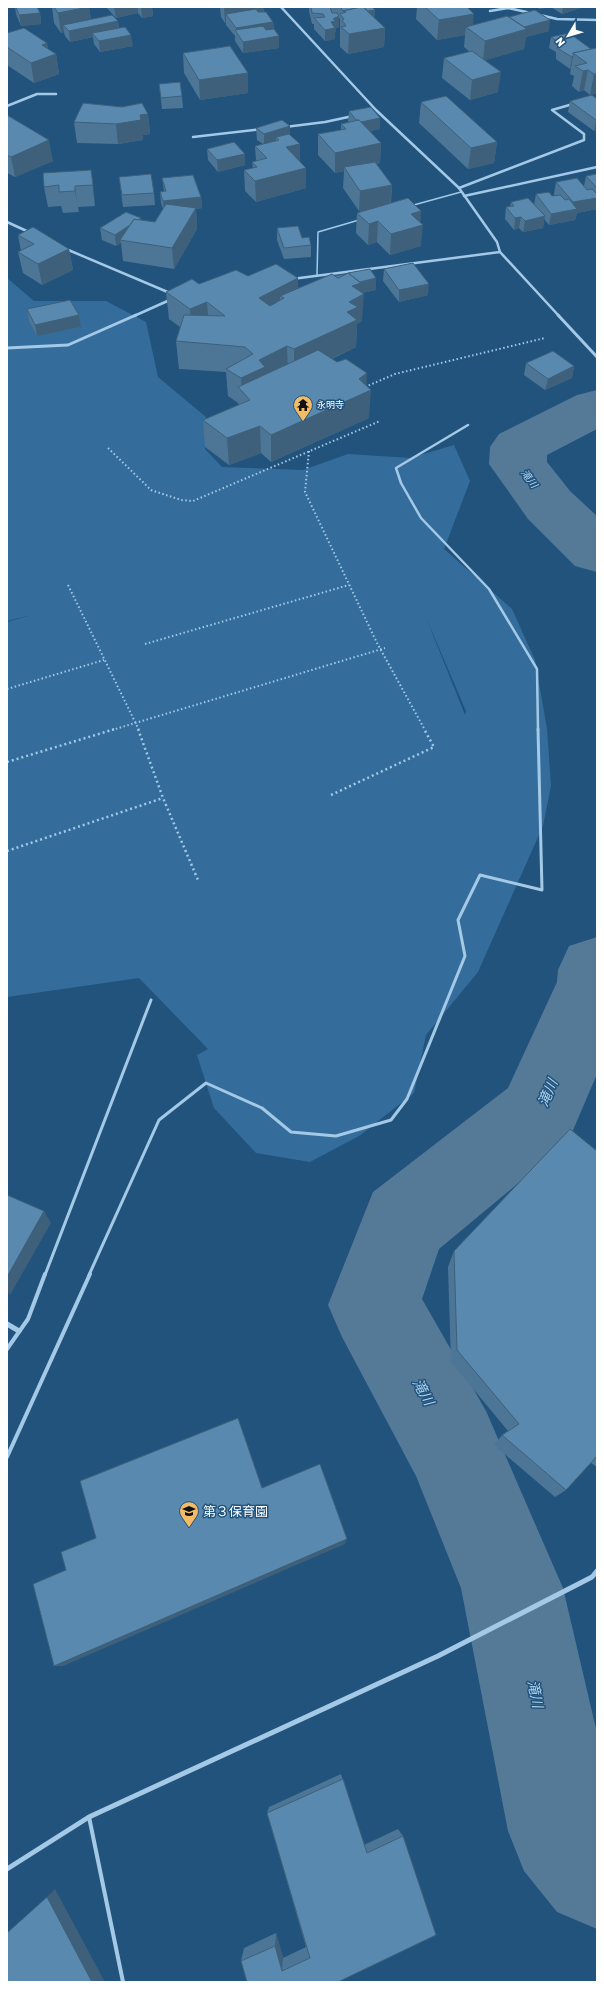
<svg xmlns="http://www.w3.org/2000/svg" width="604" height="1989" viewBox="0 0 604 1989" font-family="Rubik,'Noto Sans JP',sans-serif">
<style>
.green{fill:#346d9b;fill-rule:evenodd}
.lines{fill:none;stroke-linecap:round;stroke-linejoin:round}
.river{fill:#557a98;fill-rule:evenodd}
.path-far1{stroke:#a4c9e7;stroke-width:2;stroke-dasharray:1.5 2.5;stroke-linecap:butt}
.path{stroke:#a4c9e7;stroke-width:2.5;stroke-dasharray:2 3;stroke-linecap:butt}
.lane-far3{stroke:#a4c9e7;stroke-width:1.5}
.lane-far2{stroke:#a4c9e7;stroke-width:2.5}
.lane-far1{stroke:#a4c9e7;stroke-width:3}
.lane{stroke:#a4c9e7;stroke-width:4}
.street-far2{stroke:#a4c9e7;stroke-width:2.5}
.street-far1{stroke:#a4c9e7;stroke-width:3}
.street{stroke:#a4c9e7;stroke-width:5}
.wall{fill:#4d7696}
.shaded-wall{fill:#3e607a}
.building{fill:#5989ae;stroke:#3e607a}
.labels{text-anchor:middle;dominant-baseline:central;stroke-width:3;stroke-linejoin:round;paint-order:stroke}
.far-poi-label{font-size:9px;fill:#fff;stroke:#21537d;text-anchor:start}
.far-water-label{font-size:10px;font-style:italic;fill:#afd3ee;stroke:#21537d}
.near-poi-label{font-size:13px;fill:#fff;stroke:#21537d;text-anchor:start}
.near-water-label{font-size:14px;font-style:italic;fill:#afd3ee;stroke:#21537d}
</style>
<rect width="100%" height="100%" fill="#21537d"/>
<path class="green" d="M 7,278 L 34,301 L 106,301 L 146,322 L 158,377 L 206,417 L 205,449 L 222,467 L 303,470 L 348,454 L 410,458 L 454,445 L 470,481 L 444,549 L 512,609 L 535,660 L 547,729 L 551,786 L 543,826 L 478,972 L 426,1035 L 414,1093 L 359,1136 L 310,1162 L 256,1153 L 214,1108 L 197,1055 L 208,1049 L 139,978 L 7,997 L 7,622 L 31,615 L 7,621 ZM 425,615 L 466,711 L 465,715 Z"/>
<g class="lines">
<g class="river">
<polygon points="597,390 597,429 547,455 547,462 570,491 597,516 597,572 575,566 528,519 489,464 490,447 499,434 577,395"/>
<polygon points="597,937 597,1074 568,1142 439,1249 422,1299 486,1411 563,1588 597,1733 597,1929 557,1912 524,1871 508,1831 461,1588 416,1476 342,1337 328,1305 373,1192 508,1088 557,982 558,970 569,946"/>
</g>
<g class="path-far1">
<polyline points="365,387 395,374 545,338"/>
<polyline points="108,448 151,490 181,500 193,501 380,421"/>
<polyline points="309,451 305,492 377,643 425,730"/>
<polyline points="68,585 139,730"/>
<polyline points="145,644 349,585"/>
<polyline points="7,689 104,660"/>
<polyline points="112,730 385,648"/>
</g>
<g class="path">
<polyline points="138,729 163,798 198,880"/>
<polyline points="7,762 115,729"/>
<polyline points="331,795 434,747 424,729"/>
<polyline points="7,851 163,798"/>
</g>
<g class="lane-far3">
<polyline points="410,206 461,192"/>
<polyline points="317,276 318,232 359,220"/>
</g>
<polyline class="lane-far2" points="468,425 396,468 401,483 421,518 489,589 537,669 538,730"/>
<g class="lane-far1">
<polyline points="45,1275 151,1000"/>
<polyline points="89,1275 159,1120 206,1083 262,1108 291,1132 336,1136 391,1120 407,1099 465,956 458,920 480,875 542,890 538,729"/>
</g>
<g class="lane">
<polyline points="7,1349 28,1319 45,1274"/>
<polyline points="7,1457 90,1274"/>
<polyline points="89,1817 123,1982"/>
</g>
<g class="street-far2">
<polyline points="281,7 376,110 459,188 497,242 500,252 559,316"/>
<polyline points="490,11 508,8 531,13"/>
<polyline points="540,15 557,19 597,20"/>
<polyline points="7,106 37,94 56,94"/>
<polyline points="285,127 325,122 353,116"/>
<polyline points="193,137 262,129"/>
<polyline points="459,188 584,140 584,134 552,110 573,104"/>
<polyline points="464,196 597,167"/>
<polyline points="7,222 31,233"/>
<polyline points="66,249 170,293"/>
<polyline points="292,279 500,252"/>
<polyline points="134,316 172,299"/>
</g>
<g class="street-far1">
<polyline points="558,315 597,357"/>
<polyline points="7,348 68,345 136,315"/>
</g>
<g class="street">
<polyline points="7,1324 19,1331"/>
<polyline points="7,1869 89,1817 438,1656 592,1577 597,1571"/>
</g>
</g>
<g class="wall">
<polygon points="15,7 37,7 40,13 41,24 21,26 16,14"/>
<polygon points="52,7 89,7 91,20 118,21 119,28 133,46 100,52 94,44 93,37 70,42 65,36 64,32 61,33 54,23"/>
<polygon points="106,7 152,7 153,16 142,18 138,13 116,18"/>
<polygon points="220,7 263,7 264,12 273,22 274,29 279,48 243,53 235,41 235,36 226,25 226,22 225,23 221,17"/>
<polygon points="309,7 372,7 375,10 374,18 385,28 384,47 348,54 340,47 340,19 339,18 339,27 336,28 336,32 335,32 335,39 325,41 314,29 314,24 312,24 309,11"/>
<polygon points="417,7 467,7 473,26 509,17 549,31 526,37 524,49 485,60 498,92 470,100 442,78 444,58 470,52 464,47 465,35 437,40 416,19"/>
<polygon points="536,7 549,7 540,9"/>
<polygon points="551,7 582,7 581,8 562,14"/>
<polygon points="7,33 47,43 48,49 56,54 59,74 34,83 7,65"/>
<polygon points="551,37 591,49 597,48 597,93 590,95 584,90 579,92 572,86 574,76 570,74 571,68 570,69 556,59 556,52 549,48"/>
<polygon points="183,53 248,93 200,100 184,73"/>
<polygon points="159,84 182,96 183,108 162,109"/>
<polygon points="597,99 597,130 594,131 568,112 570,101"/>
<polygon points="421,102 497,142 494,163 468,169 419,123"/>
<polygon points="349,111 380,129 370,131 381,143 380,163 376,164 392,185 391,203 421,211 420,222 421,246 390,255 377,242 368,245 356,233 357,213 364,210 359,211 343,188 344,171 335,173 318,155 318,134 341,130 341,124 348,122"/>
<polygon points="148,114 150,134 143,135 143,140 118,144 77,143 74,122"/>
<polygon points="7,115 53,161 15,177 7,173"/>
<polygon points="290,126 290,135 300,161 306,188 256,202 245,191 244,170 253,168 252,162 256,161 255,146 263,144 257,140 256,128"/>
<polygon points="207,149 245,165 218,172 208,160"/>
<polygon points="91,170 95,206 78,207 79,212 63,213 61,206 48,207 44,187"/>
<polygon points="597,174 597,209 577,213 575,220 549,225 544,219 543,228 523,232 519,228 514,230 505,219 506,207 510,206 511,202 534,205 536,194 552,196 555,196 554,194 556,182 584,186 586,176"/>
<polygon points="119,177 154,193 155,205 123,207"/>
<polygon points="162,178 201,197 202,208 196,209 197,229 174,269 123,261 121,243 116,246 102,240 100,228 141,220 155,222 163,209 161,203 160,192 164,191"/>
<polygon points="277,228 302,238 311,245 311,257 284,259 277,240"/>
<polygon points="18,235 69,249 73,270 42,285 23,273 18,252 21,251"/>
<polygon points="384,269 428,295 399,302 383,281"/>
<polygon points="248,276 298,278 298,288 335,276 376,290 362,293 362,321 357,324 356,347 332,359 366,386 369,418 271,462 261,453 229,465 205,447 203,420 239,405 238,403 228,396 226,372 179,369 176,341 180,327 169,319 166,292 199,284"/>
<polygon points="27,309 81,327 37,336 29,321"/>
<polygon points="526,363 574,366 572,378 545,390 524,375"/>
<polygon points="597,1151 597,1467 591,1463 566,1490 555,1497 494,1445 502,1435 508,1431 451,1362 448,1267 454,1251"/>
<polygon points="341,1774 364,1845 398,1829 403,1836 436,1935 247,1982 241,1961 244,1948 276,1933 283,1958 306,1947 267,1813 269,1807"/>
</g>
<g class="shaded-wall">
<polygon points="82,7 89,7 92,26 118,21 119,32 92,33 93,37 70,42 69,31 63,25 64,32 61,33 58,13"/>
<polygon points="114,7 138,7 138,13 116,18"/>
<polygon points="141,7 152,7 153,16 142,18"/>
<polygon points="224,7 263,7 264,16 226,14 226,22 225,23"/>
<polygon points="540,7 549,7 540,9"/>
<polygon points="563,7 582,7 581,8 562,14"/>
<polygon points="375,10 374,21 348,15"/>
<polygon points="40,13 41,24 21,26 19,15"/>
<polygon points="474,14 472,32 466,27 465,35 437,40 439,20"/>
<polygon points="339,16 339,27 336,28 336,32 335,32 335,39 325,41 325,30 333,19"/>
<polygon points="550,20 549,31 526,37 524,49 483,61 485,41 518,29"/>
<polygon points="273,22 274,33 236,33 236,28"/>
<polygon points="385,28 384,47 348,54 349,34"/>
<polygon points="131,35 133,46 100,52 99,41"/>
<polygon points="279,36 279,48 243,53 243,42"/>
<polygon points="47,43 49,57 56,54 59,74 34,83 31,63 42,45"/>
<polygon points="572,57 573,57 571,68 570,69"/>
<polygon points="588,70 584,90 579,92 583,71"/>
<polygon points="501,72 498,92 470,100 472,80"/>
<polygon points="248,73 248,93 200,100 199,80"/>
<polygon points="594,74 597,74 597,93 590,95"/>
<polygon points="148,114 150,134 143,135 143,140 118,144 116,124 140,115"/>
<polygon points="380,118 380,129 358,133 358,122"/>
<polygon points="596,120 597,120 597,130 594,131"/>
<polygon points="290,126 290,137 279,140 276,137 276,142 264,146 264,134"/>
<polygon points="49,140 53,161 15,177 11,157"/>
<polygon points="497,142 494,163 468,169 471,148"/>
<polygon points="381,143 380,163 346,171 344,167 344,171 335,173 335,153"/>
<polygon points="300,144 300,164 286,147"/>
<polygon points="245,154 245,165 218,172 217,160"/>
<polygon points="306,168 306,188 256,202 255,181"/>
<polygon points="91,170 94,190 95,206 93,185"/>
<polygon points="392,185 390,206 359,211 360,191"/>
<polygon points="75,186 78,207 79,212 75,191"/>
<polygon points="201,197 202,208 196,209 197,229 174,269 172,248 164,213 163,201"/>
<polygon points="597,198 597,209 577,213 575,220 549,225 551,214 572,210 573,202"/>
<polygon points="421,211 420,226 423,225 421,246 390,255 391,234 411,214"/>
<polygon points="545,216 543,228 523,232 525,221"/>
<polygon points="521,217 519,228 514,230 515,218"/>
<polygon points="141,218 142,230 120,240 121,243 116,246 115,235"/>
<polygon points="378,221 377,242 368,245 369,224"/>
<polygon points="69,249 73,270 42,285 38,264"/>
<polygon points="298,278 298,305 280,296 280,314 259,298"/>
<polygon points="376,278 376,290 361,293 364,294 362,321 357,324 356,347 294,376 294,349 333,287"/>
<polygon points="429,284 428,295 399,302 399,290"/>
<polygon points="207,302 209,329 192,336 190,309"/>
<polygon points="79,315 81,327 37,336 35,325"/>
<polygon points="287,346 288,373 250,400 242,392 241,378 259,360"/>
<polygon points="574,366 572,378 545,390 548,379"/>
<polygon points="367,373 366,393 371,390 369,418 271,462 271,435"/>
<polygon points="260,426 261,453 229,465 227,438"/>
<polygon points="44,1211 51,1223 10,1295 7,1291 7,1277"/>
<polygon points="347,1539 345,1544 63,1666 54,1666"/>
<polygon points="55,1889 105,1982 92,1982 47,1897"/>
<polygon points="276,1933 283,1958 282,1971 275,1946"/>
</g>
<g class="building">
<polygon points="16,7 37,7 40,13 19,15"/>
<polygon points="54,7 89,7 58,13"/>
<polygon points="311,7 330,7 332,13 337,13 339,16 333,19 336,21 331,22 335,28 325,30 314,18 325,17 323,14 312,13"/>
<polygon points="340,7 361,7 343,11"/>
<polygon points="361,7 363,7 385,28 349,34 341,27 346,26 342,20 344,19 340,14 346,12 343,11"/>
<polygon points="363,7 372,7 375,10 368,11"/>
<polygon points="425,7 467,7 474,14 439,20"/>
<polygon points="256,9 258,12 266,12 273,22 236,28 226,14"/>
<polygon points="535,10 550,20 524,27 509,17"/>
<polygon points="112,15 118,21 69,31 63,25"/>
<polygon points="507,16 527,29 485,41 466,27"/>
<polygon points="263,26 266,30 274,29 279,36 243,42 235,30"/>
<polygon points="125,27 131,35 99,41 92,33"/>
<polygon points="24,28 47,43 42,45 56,54 31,63 7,47 7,33"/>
<polygon points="569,33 591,49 573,53 573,57 572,57 557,48 561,46 557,44 560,43 551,37"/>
<polygon points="230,46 248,73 199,80 183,53"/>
<polygon points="596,48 597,48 597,74 594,74 588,70 583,71 575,66 587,63 573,53"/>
<polygon points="472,51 501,72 472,80 444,58"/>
<polygon points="180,82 182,96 161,98 159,84"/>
<polygon points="592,95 597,99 597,120 596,120 570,101"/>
<polygon points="446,96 497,142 471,148 421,102"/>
<polygon points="83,103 122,107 142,103 148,114 140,115 141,120 116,124 74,122"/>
<polygon points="371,107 380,118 361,122 359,120 356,120 349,111"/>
<polygon points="7,115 49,140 11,157 7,155"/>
<polygon points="282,120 290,126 264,134 256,128"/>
<polygon points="359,120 381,143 335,153 318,134 346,129 341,124"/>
<polygon points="289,134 300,144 286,147 306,168 255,181 244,170 257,167 252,162 267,158 255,146 279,140 276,137"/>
<polygon points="234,142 245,154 217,160 207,149"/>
<polygon points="375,162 392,185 360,191 344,167"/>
<polygon points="91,170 93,185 75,186 75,191 59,192 59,185 44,187 43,173"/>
<polygon points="151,174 154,193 122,195 119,177"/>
<polygon points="597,174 597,188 586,176"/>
<polygon points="193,175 201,197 163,201 160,192 166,191 162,178"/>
<polygon points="577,178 587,190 592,189 597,194 597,198 573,202 556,182"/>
<polygon points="549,192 552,196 560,195 565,200 569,199 577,209 551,214 536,194"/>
<polygon points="408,198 421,211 411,214 423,225 391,234 378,221 369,224 357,213"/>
<polygon points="528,198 545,216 525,221 521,217 515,218 506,207 514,206 511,202"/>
<polygon points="166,204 196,208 172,248 120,240 134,219 155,222"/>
<polygon points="126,212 141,218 138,220 134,219 130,225 115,235 100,228"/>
<polygon points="298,226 302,238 309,237 311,245 284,248 277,228"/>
<polygon points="33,227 69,249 38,264 18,252 34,244 18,235"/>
<polygon points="413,263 429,284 399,290 384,269"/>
<polygon points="276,264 298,278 259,298 270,306 284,298 280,296 332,274 338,278 348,273 361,283 352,286 364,294 349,302 358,307 347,312 357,320 294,349 287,346 259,360 265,367 241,378 226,369 253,354 245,347 176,341 184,315 225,316 207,302 190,309 166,292 192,279 199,284 236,270 248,276"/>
<polygon points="370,269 376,278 360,282 348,273"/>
<polygon points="346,274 338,278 335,276"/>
<polygon points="70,300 79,315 35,325 27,309"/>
<polygon points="318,350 337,362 346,359 367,373 359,379 371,390 271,435 260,426 227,438 203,420 250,400 238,387"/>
<polygon points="553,351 574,366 548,379 526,363"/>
<polygon points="570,1129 597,1151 597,1456 566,1490 502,1435 519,1424 457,1350 454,1251"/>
<polygon points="7,1195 44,1211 7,1277"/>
<polygon points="238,1418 262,1488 320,1464 347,1539 54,1666 33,1584 66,1570 61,1552 96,1538 80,1481"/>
<polygon points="343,1779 367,1853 403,1836 436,1935 338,1982 247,1982 241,1961 275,1946 282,1971 310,1958 267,1813"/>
<polygon points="47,1897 92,1982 7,1982 7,1933"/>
</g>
<defs>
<g id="temple-pin" transform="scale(1)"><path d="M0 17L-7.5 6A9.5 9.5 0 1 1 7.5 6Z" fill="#f3bb65" stroke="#21537d"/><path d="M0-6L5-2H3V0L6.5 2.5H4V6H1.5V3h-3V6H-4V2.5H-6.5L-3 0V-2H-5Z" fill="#111"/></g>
<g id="school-pin" transform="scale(1)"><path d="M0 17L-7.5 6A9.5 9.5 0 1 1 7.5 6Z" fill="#f3bb65" stroke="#21537d"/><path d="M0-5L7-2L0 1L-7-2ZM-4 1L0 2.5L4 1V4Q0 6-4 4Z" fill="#111"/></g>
</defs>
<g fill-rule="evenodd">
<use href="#temple-pin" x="303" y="405"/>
<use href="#school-pin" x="189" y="1511"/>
</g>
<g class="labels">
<g class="far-poi-label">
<text x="317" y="405">永明寺</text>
</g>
<g class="far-water-label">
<text transform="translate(529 479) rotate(53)">滝川</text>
</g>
<g class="near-poi-label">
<text x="203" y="1511">第３保育園</text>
</g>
<g class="near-water-label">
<text transform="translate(548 1093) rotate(-67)">滝川</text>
<text transform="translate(423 1392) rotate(61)">滝川</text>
<text transform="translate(535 1694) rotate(78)">滝川</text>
</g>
</g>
<rect width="604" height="1989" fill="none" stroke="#ffffff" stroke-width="16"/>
<g transform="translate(568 36) rotate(232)" stroke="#21537d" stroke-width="3" paint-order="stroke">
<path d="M0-3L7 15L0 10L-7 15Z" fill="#ffffff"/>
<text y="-6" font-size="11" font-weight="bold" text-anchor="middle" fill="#ffffff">N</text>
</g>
</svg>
